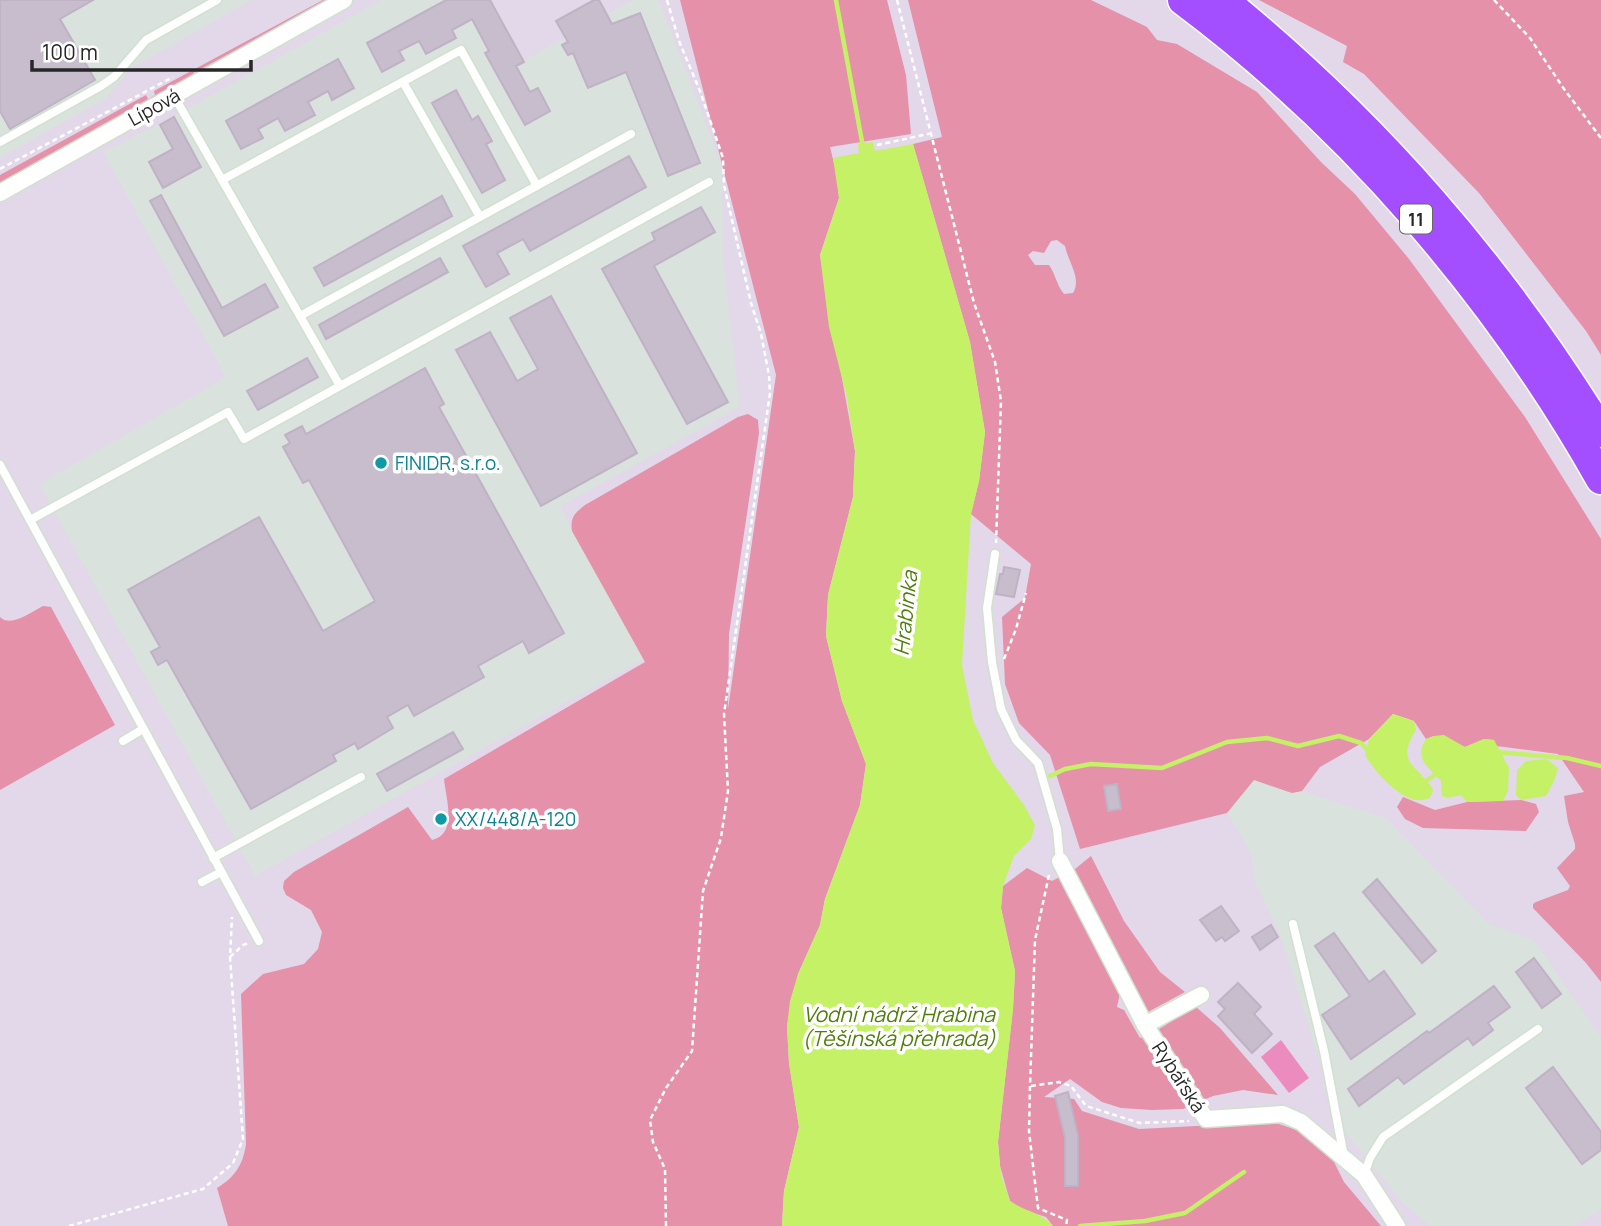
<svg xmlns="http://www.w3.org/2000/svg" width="1601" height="1226" viewBox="0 0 1601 1226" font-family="Manrope,sans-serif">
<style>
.industrial{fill:#d9e2dc}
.green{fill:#e491a9;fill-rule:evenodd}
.pitch{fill:#ec8cbe}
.water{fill:#c5f166}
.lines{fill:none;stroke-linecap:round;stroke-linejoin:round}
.stream{stroke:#c5f166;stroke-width:4.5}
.building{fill:#c7bdcc;stroke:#bfb2c5;stroke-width:2}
.lane-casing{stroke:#d0e1cd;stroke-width:11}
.street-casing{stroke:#d0e1cd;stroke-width:19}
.highway-casing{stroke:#fff;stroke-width:33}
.path{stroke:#fff;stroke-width:2.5;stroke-dasharray:5 3.5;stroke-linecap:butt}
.lane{stroke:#fff;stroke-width:8}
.street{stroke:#fff;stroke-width:16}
.highway{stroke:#a34eff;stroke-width:30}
.culture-dot{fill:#0f9aa8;stroke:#fff;stroke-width:2.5}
.labels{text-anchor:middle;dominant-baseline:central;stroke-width:7;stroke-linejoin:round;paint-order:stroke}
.shield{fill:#fff;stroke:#686868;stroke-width:2}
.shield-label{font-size:18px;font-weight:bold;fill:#272727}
.street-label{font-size:19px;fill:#272727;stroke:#fff}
.culture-label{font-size:19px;fill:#0d838f;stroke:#fff;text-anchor:start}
.water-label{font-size:21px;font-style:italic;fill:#507e0b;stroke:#fff}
</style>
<rect width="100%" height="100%" fill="#e3d7ea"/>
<g class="industrial">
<polygon points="0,0 252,0 130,69 107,98 0,158"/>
<polygon points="381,0 491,0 524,60 633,0 659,0 722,166 723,258 740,407 561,506 572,531 644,659 255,876 39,484 226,377 103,152 174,116"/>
<polygon points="1254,780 1292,793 1302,791 1386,818 1489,924 1534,940 1601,1037 1601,1210 1573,1226 1430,1226 1403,1203 1332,1116 1327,1084 1281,938 1254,880 1251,853 1227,813"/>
</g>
<g class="green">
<polygon points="323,0 333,0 226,59 222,58 193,73 194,76 0,183 0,175 146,95 148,99 155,95 154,91"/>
<path d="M 680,0 L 887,0 L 906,75 L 911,134 L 830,147 L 838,180 L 839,198 L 820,255 L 855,451 L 853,497 L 828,595 L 826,636 L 842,701 L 866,764 L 860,805 L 825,899 L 820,925 L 798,974 L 787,1026 L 789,1063 L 799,1127 L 784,1191 L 782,1226 L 228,1226 L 217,1188 C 235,1177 243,1165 246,1144 L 241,994 L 263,974 L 304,964 L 318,949 L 322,932 L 311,910 L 286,895 L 283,888 L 284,881 L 294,872 L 408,807 L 432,840 C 458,834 446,799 444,779 L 645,662 L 572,531 C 570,517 575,513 585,505 L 738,417 L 748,414 L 758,420 L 759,433 L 729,634 L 728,709 L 776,375 Z"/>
<path d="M 908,0 L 1091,0 L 1147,27 L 1157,40 L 1177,44 L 1257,92 L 1321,162 L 1355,194 L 1409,259 L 1525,417 L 1601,539 L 1601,982 L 1586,963 L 1533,908 L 1533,904 L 1536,902 L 1568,890 L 1570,886 L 1557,868 L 1575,849 L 1575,844 L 1568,822 L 1564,796 L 1584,792 L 1558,754 L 1496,746 L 1494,740 L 1484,739 L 1465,747 L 1434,736 L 1426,739 L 1414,721 L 1393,714 L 1369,739 L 1320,767 L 1302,791 L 1292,793 L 1254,780 L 1227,813 L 1080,849 L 1050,755 L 1019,723 L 1005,684 L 1002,617 L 1025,598 L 1031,564 L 971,514 L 979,481 L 985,432 L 970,342 L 913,144 L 942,137 ZM 1057,240 L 1065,246 C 1068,262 1082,278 1073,293 L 1064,294 C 1056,284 1056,275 1049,265 L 1035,265 L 1028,255 L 1033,251 L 1044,253 L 1051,241 Z"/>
<polygon points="1259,0 1601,0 1601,355 1586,331 1479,193 1364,74 1343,62 1347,46"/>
<path d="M 43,606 L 51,607 L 115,725 L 0,790 L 0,617 C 11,628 31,612 43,606 Z"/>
<polygon points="1403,797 1435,810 1467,802 1521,800 1536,804 1539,812 1526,831 1423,828 1405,819 1397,807"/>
<path d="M 1091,856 L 1124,921 L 1160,972 L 1185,992 L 1148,1012 L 1133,989 L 1120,993 L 1117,1007 L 1124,1010 L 1140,1038 C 1162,1031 1176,1015 1196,1007 L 1220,1028 L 1278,1095 L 1243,1090 L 1213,1096 L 1183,1109 L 1152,1110 L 1121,1108 L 1102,1102 L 1070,1079 L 1044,1097 L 1074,1099 L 1082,1111 L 1139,1129 L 1273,1122 L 1306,1133 L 1331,1156 L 1344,1182 L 1381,1226 L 1053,1226 L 1046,1217 L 1021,1209 L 1010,1201 L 1000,1166 L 998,1142 L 1013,1009 L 1015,971 L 1001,908 L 1003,886 L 1027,868 L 1052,881 L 1075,869 Z"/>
</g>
<polygon class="pitch" points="1281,1040 1309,1078 1289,1093 1261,1057"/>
<g class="water">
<path d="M 873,142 L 875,151 L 913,144 L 970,342 L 985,432 L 979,481 L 971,514 L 962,665 L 973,720 L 993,763 L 1024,805 L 1035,825 L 1031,839 L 1014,856 L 1003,886 L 1001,908 L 1015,971 L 1013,1009 L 998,1142 L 1001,1175 L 1010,1201 C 1024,1211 1042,1213 1053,1226 L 782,1226 L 784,1191 L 799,1127 L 789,1063 L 787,1026 L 790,1001 L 798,974 L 820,925 L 825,899 L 860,805 L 866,764 L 842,701 L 826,636 L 828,595 L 853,497 L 855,451 L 847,398 L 829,327 L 820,255 L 839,198 L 833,158 L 859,153 L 858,144 Z"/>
<path d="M 1393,714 L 1414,721 L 1416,730 C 1395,763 1416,764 1433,789 C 1432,796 1430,799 1423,800 C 1403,804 1374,771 1365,755 L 1369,739 Z"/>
<path d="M 1444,735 L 1465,747 L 1484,739 L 1494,740 L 1509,768 L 1508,791 L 1503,801 L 1467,802 L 1461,795 L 1448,798 L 1442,796 L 1441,781 C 1429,767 1413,759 1426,739 L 1434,736 Z"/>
<polygon points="1546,759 1558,768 1554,781 1546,796 1521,800 1516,795 1517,770 1526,761"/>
</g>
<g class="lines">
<g class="stream">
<polyline points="836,0 863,147"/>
<polyline points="1495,752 1567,758 1601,766"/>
<polyline points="1050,776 1065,769 1091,764 1162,768 1227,742 1267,738 1298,746 1339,736 1361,743 1370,753"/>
<polyline points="1423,783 1439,772"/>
<polyline points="1080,1226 1145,1221 1185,1213 1244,1172"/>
</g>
</g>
<g class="building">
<polygon points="0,0 93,0 60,19 95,80 10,129 0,111"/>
<polygon points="446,0 490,0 524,62 516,66 530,92 538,88 550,111 525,125 485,53 489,51 472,19 452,30 456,38 426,54 419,41 399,51 404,60 382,72 367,43"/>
<polygon points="594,0 599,0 612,24 640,13 700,163 668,176 626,72 588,88 573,53 568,55 562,45 568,42 556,21"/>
<polygon points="338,59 354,88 332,100 328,91 308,102 315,115 285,131 278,118 258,129 263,138 241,149 226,121"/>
<polygon points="456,90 472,120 478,116 492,141 486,144 505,180 482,193 432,103"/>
<polygon points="174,117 201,167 163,188 149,162 173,149 160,125"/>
<polygon points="629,156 646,187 530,251 523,239 497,253 509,274 486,287 463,246"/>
<polygon points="161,195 222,308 265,284 278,307 224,336 150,201"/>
<polygon points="442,196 452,216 324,286 314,268"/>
<polygon points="701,207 715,232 654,266 728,402 687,424 602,269 655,240 652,233"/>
<polygon points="440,258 448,272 326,339 319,325"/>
<polygon points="551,296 637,453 541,506 456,350 490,332 517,381 538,369 510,318"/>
<polygon points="307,358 318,377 258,410 247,391"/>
<polygon points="425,368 444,404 439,407 564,633 529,653 523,641 478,666 484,677 414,716 408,705 387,717 393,728 358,749 355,743 333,755 336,761 251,809 167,660 158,665 151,652 160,647 128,590 259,517 323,631 375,601 309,480 303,483 283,447 290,443 285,435 302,426 306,434"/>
<polygon points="1004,567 1020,570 1014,597 996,594 1000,574 1003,574"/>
<polygon points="453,732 463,749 387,791 377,774"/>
<polygon points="1117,784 1121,809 1108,811 1104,786"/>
<polygon points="1377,879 1436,951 1422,963 1363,892"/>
<polygon points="1221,906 1239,931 1225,941 1222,937 1216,941 1200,920"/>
<polygon points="1271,925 1278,937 1260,950 1252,937"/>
<polygon points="1334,933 1369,982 1384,971 1415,1014 1351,1059 1322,1015 1350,996 1315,946"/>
<polygon points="1534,958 1561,994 1542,1008 1516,972"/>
<polygon points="1238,983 1261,1007 1254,1014 1272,1034 1252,1053 1218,1016 1225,1009 1218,1002"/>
<polygon points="1494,986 1510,1007 1488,1023 1493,1030 1473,1045 1468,1038 1404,1084 1398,1077 1359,1106 1348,1089 1427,1031 1429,1033"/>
<polygon points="1553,1067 1601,1132 1601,1150 1582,1164 1526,1088"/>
<polygon points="1068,1092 1078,1135 1078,1186 1065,1186 1065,1138 1055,1096"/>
</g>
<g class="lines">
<g class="lane-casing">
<g id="lane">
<polyline points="403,82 480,217"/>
<polyline points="174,96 340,386 709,182"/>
<polyline points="0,142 101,86 114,77 146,40 217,0"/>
<polyline points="222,180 461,50 537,186"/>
<polyline points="300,316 631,134"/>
<polyline points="0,465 259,941"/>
<polyline points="30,520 228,412 244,439 340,386"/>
<polyline points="995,554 987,608 992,662 1001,709 1016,740 1038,763 1057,829 1060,861"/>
<polyline points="123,741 143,729"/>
<polyline points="213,858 361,777"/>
<polyline points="202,882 221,872"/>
<polyline points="1293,924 1324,1051 1344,1157"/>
<polyline points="1364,1175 1370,1158 1383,1137 1538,1029"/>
</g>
</g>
<g class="street-casing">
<g id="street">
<polyline points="0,193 344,0"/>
<polyline points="1060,861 1145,1025 1206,1119 1283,1114 1301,1122 1364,1175 1397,1226"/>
<polyline points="1145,1025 1201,995"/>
</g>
</g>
<g class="highway-casing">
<g id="highway">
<path d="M 1183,0 C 1353,127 1497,295 1601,479"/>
<path d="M 1223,0 C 1375,124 1498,265 1601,432"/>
</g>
</g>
<g class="path">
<polyline points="897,0 974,303 995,362 1001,401 996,543"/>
<polyline points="1494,0 1530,38 1564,89 1601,138"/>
<polyline points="877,145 933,133"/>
<polyline points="0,169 173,77"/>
<polyline points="1004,659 1016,629 1026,593"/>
<polyline points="1049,875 1035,940 1030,1086 1029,1131 1038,1208 1067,1220 1066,1226"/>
<polyline points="230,957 243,945 249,943"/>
<polyline points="1031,1086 1059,1082 1071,1086 1086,1106 1140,1123 1189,1121"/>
<polyline points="69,1226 203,1189 233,1163 243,1139 230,957 232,917"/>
<polyline points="666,1226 665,1169 653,1142 650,1120 666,1088 692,1051 703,891 721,838 728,791 724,714 770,393 769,375 761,334 751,303 724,185 723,158 700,91 679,41 667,0"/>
</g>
<use href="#lane" class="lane"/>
<use href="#street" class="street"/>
<use href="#highway" class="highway"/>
</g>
<g class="culture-dot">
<circle cx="381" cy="463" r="7"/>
<circle cx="441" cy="819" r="7"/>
</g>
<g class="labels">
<rect class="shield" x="1400" y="204.5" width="32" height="29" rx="5"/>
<g class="shield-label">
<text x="1416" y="219">11</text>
</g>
<g class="street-label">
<text transform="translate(154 107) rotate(-29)">Lípová</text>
<text transform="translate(1179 1077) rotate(57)">Rybářská</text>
</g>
<g class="culture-label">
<text x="395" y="463">FINIDR, s.r.o.</text>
<text x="455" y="819">XX/448/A-120</text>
</g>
<g class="water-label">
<text transform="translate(905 613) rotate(-84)">Hrabinka</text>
<text x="899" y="1014">Vodní nádrž Hrabina<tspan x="899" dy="24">(Těšínská přehrada)</tspan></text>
</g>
</g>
<path d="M32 60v10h219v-10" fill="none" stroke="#272727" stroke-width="3.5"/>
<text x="42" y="60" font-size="21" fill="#272727" stroke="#ffffff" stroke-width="5" paint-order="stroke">100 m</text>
</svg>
